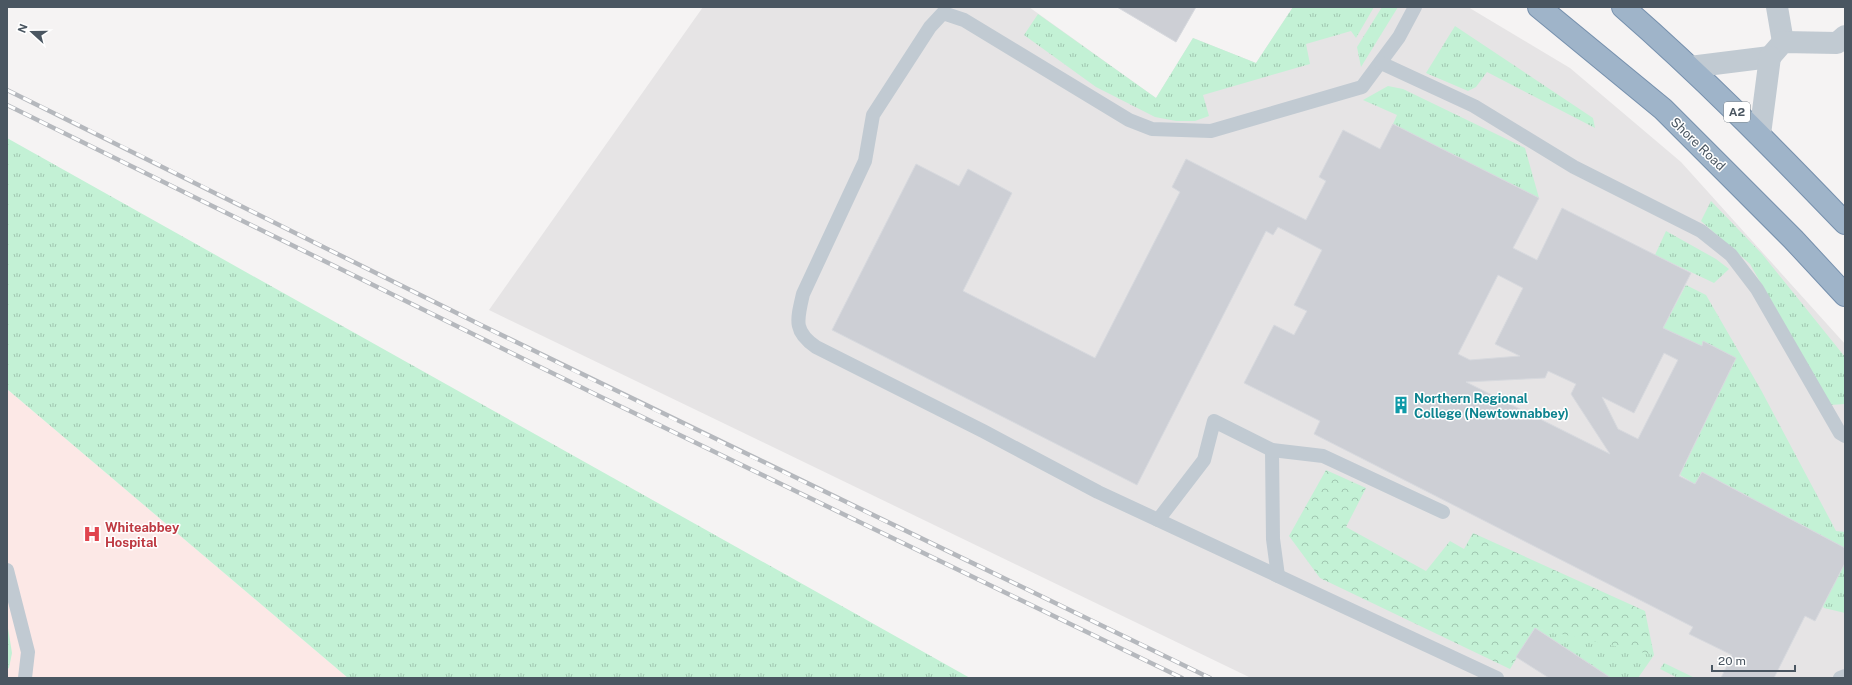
<svg xmlns="http://www.w3.org/2000/svg" width="1852" height="685" viewBox="0 0 1852 685" font-family="'Public Sans',sans-serif">
<style>
.education{fill:#e6e4e5}
.medical{fill:#fce8e6}
.grass{fill:url(#grass-tufts)}
.forest{fill:url(#forest-crowns)}
.building{fill:#cdcfd5;stroke:#d7d9de;fill-rule:evenodd}
.lines{fill:none;stroke-linecap:round;stroke-linejoin:round}
.trunk-casing{stroke:#7690ad;stroke-width:24}
.service{stroke:#c1cad2;stroke-width:14}
.minor{stroke:#c1cad2;stroke-width:22}
.trunk{stroke:#9fb4c9;stroke-width:22}
.rail-casing{stroke:#b5b8bd;stroke-width:4.5}
.rail{stroke:#fff;stroke-width:3;stroke-dasharray:9;stroke-linecap:butt}
.labels{text-anchor:middle;dominant-baseline:central;stroke-width:3;stroke-linejoin:round;paint-order:stroke}
.shield{fill:#fff;stroke:#808990;stroke-width:1}
.shield-label{font-size:12px;font-weight:bold;fill:#4a5661}
.street-label{font-size:13px;fill:#4a5661;stroke:#fff}
.culture-label{font-size:13px;font-weight:bold;fill:#0d838f;stroke:#fff;text-anchor:start}
.health-label{font-size:13px;font-weight:bold;fill:#be3a42;stroke:#fff;text-anchor:start}
</style>
<defs>
<pattern id="grass-tufts" width="24" height="20" patternUnits="userSpaceOnUse"><rect width="24" height="20" fill="#c3f1d5"/><path d="M3 7l-1-3M5 7V3M7 7l1-3M15 17l-1-3M17 17v-4M19 17l1-3" fill="none" stroke="#a0c6b0"/></pattern>
<pattern id="forest-crowns" width="20" height="18" patternUnits="userSpaceOnUse"><rect width="20" height="18" fill="#c3f1d5"/><path d="M2 6a3 3 0 1 1 6 0M12 15a3 3 0 1 1 6 0" fill="none" stroke="#a0c6b0"/></pattern>
</defs>
<rect width="100%" height="100%" fill="#f5f3f3"/>
<polygon class="education" points="703,7 1029,7 1156,98 1193,38 1256,63 1293,7 1468,7 1570,68 1681,162 1845,344 1845,678 1251,678 489,310"/>
<polygon class="medical" points="7,389 348,678 7,678"/>
<g class="grass">
<polygon points="1293,7 1374,7 1356,38 1351,31 1306,44 1310,64 1203,95 1209,116 1195,121 1176,121 1155,117 1096,87 1024,35 1038,14 1156,98 1193,38 1256,63"/>
<polygon points="1382,7 1398,7 1361,67 1357,47"/>
<polygon points="1455,26 1593,118 1595,128 1487,72 1476,87 1468,91 1426,73"/>
<polygon points="1388,86 1403,89 1525,148 1539,198 1393,124 1397,115 1363,100"/>
<polygon points="7,138 970,678 348,678 7,389"/>
<polygon points="1711,201 1762,254 1845,357 1845,404 1830,405 1750,264 1701,221"/>
<polygon points="1666,231 1716,259 1729,269 1714,283 1655,255"/>
<polygon points="1686,285 1706,295 1761,390 1836,531 1845,532 1845,548 1702,472 1695,484 1680,475 1736,358 1703,342 1702,346 1663,328"/>
<polygon points="1845,563 1845,613 1824,608 1823,606"/>
<polygon points="7,622 12,653 9,668 7,669"/>
<polygon points="1535,628 1629,645 1654,655 1638,678 1611,678"/>
<polygon points="1664,663 1695,678 1678,678 1660,669"/>
</g>
<polygon class="forest" points="1326,470 1366,488 1346,527 1426,571 1450,541 1464,549 1473,533 1645,611 1654,655 1535,628 1510,669 1320,578 1289,536"/>
<g class="building">
<polygon points="1117,7 1196,7 1176,42"/>
<path d="M 1393,124 L 1539,198 L 1513,248 L 1537,260 L 1562,208 L 1691,273 L 1663,328 L 1702,346 L 1703,341 L 1736,358 L 1679,476 L 1695,484 L 1702,472 L 1845,548 L 1845,563 L 1815,621 L 1805,616 L 1774,678 L 1721,678 L 1732,655 L 1689,634 L 1693,627 L 1314,434 L 1320,421 L 1244,383 L 1274,325 L 1294,335 L 1307,311 L 1294,305 L 1322,250 L 1278,227 L 1273,235 L 1266,231 L 1137,485 L 832,330 L 916,164 L 959,186 L 968,169 L 1012,193 L 963,291 L 1095,358 L 1180,192 L 1172,187 L 1186,159 L 1306,220 L 1326,181 L 1319,177 L 1343,130 L 1380,149 ZM 1498,275 L 1523,288 L 1495,344 L 1520,356 L 1470,360 L 1458,354 ZM 1664,353 L 1678,360 L 1638,439 L 1618,429 L 1602,397 L 1634,413 ZM 1548,371 L 1576,384 L 1571,394 L 1610,454 L 1466,382 L 1545,378 Z"/>
<polygon points="1535,628 1611,678 1549,678 1516,657"/>
</g>
<g class="lines">
<g class="trunk-casing">
<g id="trunk">
<polyline points="1539,7 1663,109 1793,239 1845,295"/>
<path d="M 1623,7 C 1701,75 1773,148 1845,223"/>
</g>
</g>
<g class="service">
<path d="M 1415,7 L 1399,37 L 1362,87 L 1211,131 L 1152,129 L 1129,120 L 964,20 L 943,13 L 930,27 L 873,115 L 865,161 L 803,294 C 797,320 793,331 816,347 L 983,431 L 1098,492 L 1497,678"/>
<polyline points="1381,63 1474,106 1574,167 1701,231 1731,255 1757,289 1840,433 1845,436"/>
<polyline points="1272,450 1273,539 1278,576"/>
<polyline points="1158,520 1204,460 1214,421 1272,450 1323,456 1443,512"/>
<polyline points="7,570 28,652 25,678"/>
<polyline points="1840,678 1845,676"/>
</g>
<g class="minor">
<polyline points="1777,7 1783,42"/>
<polyline points="1770,57 1783,42 1837,43 1845,36"/>
<polyline points="1690,67 1770,57"/>
<polyline points="1760,134 1770,57"/>
</g>
<use href="#trunk" class="trunk"/>
<g class="rail-casing">
<g id="rail">
<path d="M 7,90 C 167,168 324,248 483,326 C 725,445 968,560 1210,678"/>
<polyline points="7,105 599,396 1182,678"/>
</g>
</g>
<use href="#rail" class="rail"/>
</g>
<defs>
<g id="building-bare" transform="scale(1.38)"><path d="M-4-6H4V6H1V3H-1V6H-4ZM-2.5-4.3h1.7v1.8h-1.7ZM.8-4.3h1.7v1.8H.8ZM-2.5-1h1.7V.8h-1.7ZM.8-1h1.7V.8H.8Z" fill="#0f9aa8" stroke="#fff" stroke-width="2.5" paint-order="stroke"/></g>
<g id="hospital-bare" transform="scale(1.38)"><path d="M-5-5h3v3.5h4V-5h3V5h-3V1.5h-4V5h-3Z" fill="#e0444e" stroke="#fff" stroke-width="2.5" paint-order="stroke"/></g>
</defs>
<g fill-rule="evenodd">
<use href="#building-bare" x="1401" y="405"/>
<use href="#hospital-bare" x="92" y="534"/>
</g>
<g class="labels">
<rect class="shield" x="1724" y="102" width="26" height="20" rx="3"/>
<g class="shield-label">
<text x="1737" y="112">A2</text>
</g>
<g class="street-label">
<text transform="translate(1698 144) rotate(44)">Shore Road</text>
</g>
<g class="culture-label">
<text x="1414" y="398">Northern Regional<tspan x="1414" dy="15">College (Newtownabbey)</tspan></text>
</g>
<g class="health-label">
<text x="105" y="527">Whiteabbey<tspan x="105" dy="15">Hospital</tspan></text>
</g>
</g>
<rect width="1852" height="685" fill="none" stroke="#4a5661" stroke-width="16"/>
<g transform="translate(32 32) rotate(291)" stroke="#ffffff" stroke-width="3" paint-order="stroke">
<path d="M0-3L7 15L0 10L-7 15Z" fill="#4a5661"/>
<text y="-6" font-size="11" font-weight="bold" text-anchor="middle" fill="#4a5661">N</text>
</g>
<path d="M1712 665v6h83v-6" fill="none" stroke="#4a5661" stroke-width="2"/>
<text x="1718" y="665" font-size="12" fill="#4a5661" stroke="#ffffff" stroke-width="3" paint-order="stroke">20 m</text>
</svg>
